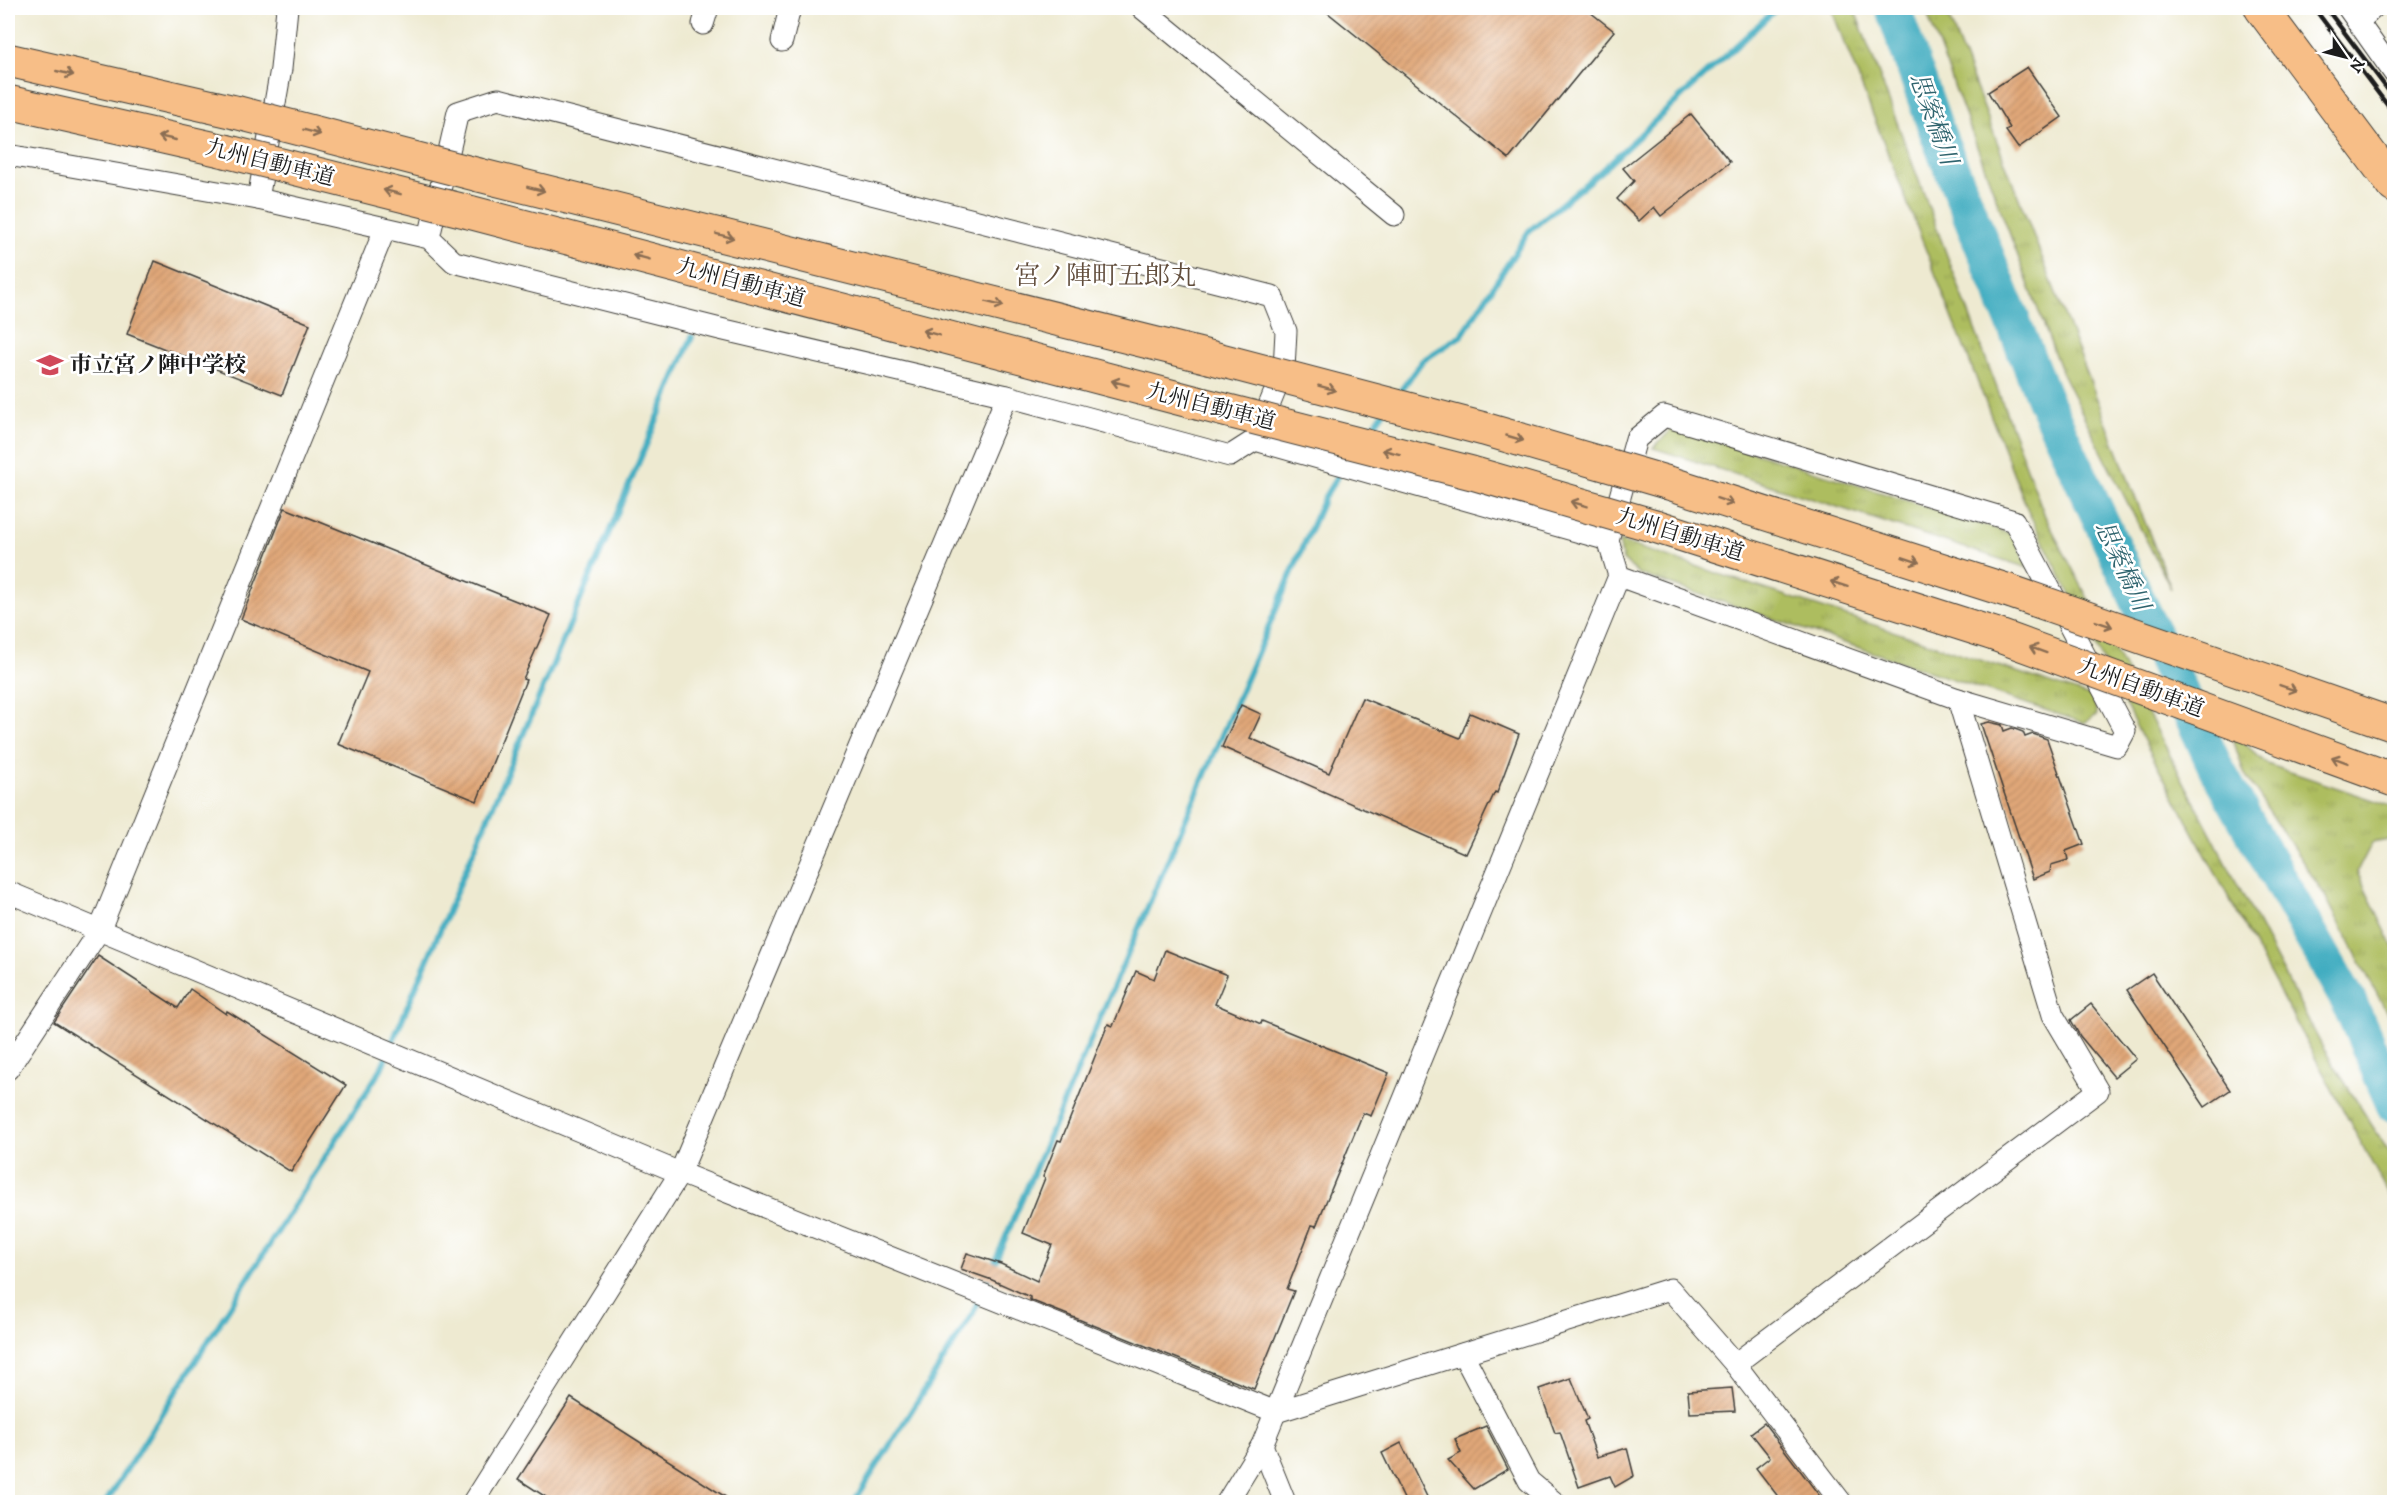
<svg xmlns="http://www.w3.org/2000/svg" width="2402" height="1510" viewBox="0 0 2402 1510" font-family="'IM FELL DW Pica','Noto Serif JP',serif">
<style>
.grass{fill:url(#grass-tufts);stroke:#646c3e;stroke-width:1.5}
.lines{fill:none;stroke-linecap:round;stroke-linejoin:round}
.stream{stroke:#42adc1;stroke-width:6}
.river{stroke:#42adc1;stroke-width:36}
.building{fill:url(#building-hatch)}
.street-casing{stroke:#3c3b37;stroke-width:23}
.primary-casing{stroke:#3c3b37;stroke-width:35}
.highway-casing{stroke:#3c3b37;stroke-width:35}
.street{stroke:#fff;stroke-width:21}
.primary{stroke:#f7be87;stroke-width:33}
.highway{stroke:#f7be87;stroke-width:33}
.rail{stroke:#1c1c1c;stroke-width:4.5}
.highway-bridge-casing{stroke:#3c3b37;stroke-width:35;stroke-linecap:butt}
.highway-bridge{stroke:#f7be87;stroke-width:33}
.oneway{stroke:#8a6d52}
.labels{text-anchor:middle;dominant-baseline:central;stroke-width:5;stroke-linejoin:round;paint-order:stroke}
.street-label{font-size:22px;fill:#1c1c1c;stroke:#fff}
.poi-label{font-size:22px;font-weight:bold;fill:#1c1c1c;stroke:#fff;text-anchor:start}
.water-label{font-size:24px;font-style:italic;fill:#2f646e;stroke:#fff}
.quarter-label{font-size:26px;fill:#614d3c;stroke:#fff}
</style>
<defs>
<pattern id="grass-tufts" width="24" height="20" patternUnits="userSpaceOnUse" patternTransform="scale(1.5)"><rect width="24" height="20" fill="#adbd5f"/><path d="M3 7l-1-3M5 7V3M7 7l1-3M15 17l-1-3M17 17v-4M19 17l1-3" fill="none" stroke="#94a252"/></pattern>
<pattern id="building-hatch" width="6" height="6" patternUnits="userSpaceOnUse" patternTransform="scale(1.5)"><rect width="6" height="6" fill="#e0a778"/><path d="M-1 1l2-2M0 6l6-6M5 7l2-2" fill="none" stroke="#c08f67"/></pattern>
</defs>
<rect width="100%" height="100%" fill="#fff"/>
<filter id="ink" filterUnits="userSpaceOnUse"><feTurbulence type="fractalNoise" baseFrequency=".0167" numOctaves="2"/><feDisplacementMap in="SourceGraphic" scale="12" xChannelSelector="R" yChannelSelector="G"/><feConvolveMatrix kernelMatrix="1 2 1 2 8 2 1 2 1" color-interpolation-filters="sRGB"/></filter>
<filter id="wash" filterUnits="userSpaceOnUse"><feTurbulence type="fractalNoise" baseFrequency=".008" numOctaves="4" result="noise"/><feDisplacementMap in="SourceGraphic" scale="24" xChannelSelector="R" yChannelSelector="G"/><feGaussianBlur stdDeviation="1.35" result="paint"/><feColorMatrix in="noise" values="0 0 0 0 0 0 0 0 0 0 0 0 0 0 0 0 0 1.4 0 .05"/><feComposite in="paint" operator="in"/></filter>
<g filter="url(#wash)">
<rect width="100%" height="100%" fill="#eeead1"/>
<g class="grass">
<polygon points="1831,8 1854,8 2045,516 2323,1048 2394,1160 2394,1204 2135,724 2029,513"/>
<polygon points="1925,8 1945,8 2171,589 2061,371"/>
<polygon points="1674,427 2012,534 2028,568 1653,448"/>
<polygon points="1619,541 2093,697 2097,715 2084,723 1639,574 1623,560"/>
<polygon points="2230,730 2267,764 2394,807 2394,839 2372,843 2357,872 2394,949 2394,1026 2324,894 2244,773"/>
</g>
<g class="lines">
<g class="stream">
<polyline points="1397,396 1422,361 1462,335 1529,231 1601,171 1777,8"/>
<polyline points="1366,437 1383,413"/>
<polyline points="106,1502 381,1069 692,337"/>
<polyline points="854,1502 973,1313 1324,498 1342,469"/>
</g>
<polyline class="river" points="1893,8 1938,135 2045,401 2216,768 2349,1002 2394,1105"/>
</g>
<g id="blocks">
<g class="building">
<polygon points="1322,8 1585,8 1614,31 1509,159"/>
<polygon points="2027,67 2062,117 2018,148 2006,131 2010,128 1988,92"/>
<polygon points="1691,114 1730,162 1661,216 1654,207 1639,221 1617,199 1634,181 1623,168"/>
<polygon points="155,261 310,324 282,395 127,334"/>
<polygon points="285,508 551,615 523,679 526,680 477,801 338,744 368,672 241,619"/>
<polygon points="1362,698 1460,738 1470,713 1519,734 1497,793 1495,792 1466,854 1222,747 1241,705 1261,714 1250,738 1329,773"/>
<polygon points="1989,722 2002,725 2004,731 2012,728 2023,732 2025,737 2033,734 2047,739 2084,844 2066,851 2068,860 2051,865 2050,872 2033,879 1981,724"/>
<polygon points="1165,950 1227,975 1215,1004 1261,1024 1262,1021 1389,1073 1371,1116 1363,1113 1316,1226 1312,1225 1287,1289 1294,1291 1254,1389 1030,1300 1030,1297 992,1280 961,1269 967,1253 1001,1264 1037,1281 1052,1245 1023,1233 1045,1178 1043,1177 1058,1140 1061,1141 1108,1024 1113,1026 1136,971 1154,979"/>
<polygon points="98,956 178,1008 190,989 226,1014 227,1011 346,1085 291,1172 54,1022"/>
<polygon points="2152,973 2230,1090 2205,1107 2127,990"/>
<polygon points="2091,1004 2136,1059 2114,1077 2080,1036 2071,1020"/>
<polygon points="1571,1378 1588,1419 1584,1421 1597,1457 1627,1448 1634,1476 1615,1487 1610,1476 1579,1487 1560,1432 1555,1433 1539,1389"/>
<polygon points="1732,1388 1735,1411 1690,1413 1688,1391"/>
<polygon points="571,1398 735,1503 555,1503 518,1479"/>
<polygon points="1764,1423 1825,1503 1783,1503 1756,1468 1770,1457 1751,1433"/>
<polygon points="1486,1426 1508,1469 1474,1489 1448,1460 1461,1453 1455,1439"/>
<polygon points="1401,1443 1430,1503 1406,1503 1382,1453"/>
</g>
</g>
</g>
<g filter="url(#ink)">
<use href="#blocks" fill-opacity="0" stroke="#3c3b37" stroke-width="1.5"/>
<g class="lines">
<g class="street-casing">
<g id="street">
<polyline points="1142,8 1394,215"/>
<polyline points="2348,8 2394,73"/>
<polyline points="2358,22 2373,8"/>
<polyline points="703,24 708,8"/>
<polyline points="782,41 790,8"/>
<polyline points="8,155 258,199 429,238 454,262 720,329 1007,396 1230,456 1255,440 1284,369 1286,331 1272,296 498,99 458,112 429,238"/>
<polyline points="258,199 281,69 287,8"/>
<polyline points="1255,440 1608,540 1619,576 1958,699 2117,746 2125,731 2014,521 1664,416 1636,439 1608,540"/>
<polyline points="8,892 680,1173 1276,1412 1670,1289 1735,1364 1841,1502"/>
<polyline points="8,1069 100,929 385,229"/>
<polyline points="1463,1354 1529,1481 1554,1502"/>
<polyline points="1735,1364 2098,1091 2053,1015 1958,699"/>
<polyline points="1262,1445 1285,1502"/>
<polyline points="473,1502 680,1173 1007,396"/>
<polyline points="1227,1502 1262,1445 1619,576"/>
</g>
</g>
<g class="primary-casing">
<polyline id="primary" points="2261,8 2394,186"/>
</g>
<g class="highway-casing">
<g id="highway">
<polyline points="8,60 235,112"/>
<polyline points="8,102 225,151"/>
<polyline points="479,175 1209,357"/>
<polyline points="469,212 1197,403"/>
<polyline points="1669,483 2009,591"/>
<polyline points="1655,526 1994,634"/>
</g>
</g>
<use href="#street" class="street"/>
<use href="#primary" class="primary"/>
<use href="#highway" class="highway"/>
<g class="rail">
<polyline points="2314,8 2394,114"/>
<polyline points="2326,8 2394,98"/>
</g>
<g class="highway-bridge-casing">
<g id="highway-bridge">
<polyline points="235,112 479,175"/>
<polyline points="225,151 469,212"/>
<polyline points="1209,357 1484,429 1669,483"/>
<polyline points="1197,403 1472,473 1655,526"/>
<polyline points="2009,591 2394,725"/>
<polyline points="1994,634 2394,780"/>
</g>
</g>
<use href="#highway-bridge" class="highway-bridge"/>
</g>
<defs><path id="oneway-shaft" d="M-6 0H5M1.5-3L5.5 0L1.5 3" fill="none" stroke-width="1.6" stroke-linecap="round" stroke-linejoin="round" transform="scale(1.5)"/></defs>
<g class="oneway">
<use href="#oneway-shaft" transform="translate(65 73) rotate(13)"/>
<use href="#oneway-shaft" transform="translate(312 132) rotate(15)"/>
<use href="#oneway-shaft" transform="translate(167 138) rotate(-167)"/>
<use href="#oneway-shaft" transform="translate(536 189) rotate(14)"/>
<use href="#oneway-shaft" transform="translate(392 192) rotate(-166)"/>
<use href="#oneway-shaft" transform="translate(725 236) rotate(14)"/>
<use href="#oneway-shaft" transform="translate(641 257) rotate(-165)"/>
<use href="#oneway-shaft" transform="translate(995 304) rotate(14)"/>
<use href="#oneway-shaft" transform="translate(931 333) rotate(-165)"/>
<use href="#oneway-shaft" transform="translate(1120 383) rotate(-165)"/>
<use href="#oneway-shaft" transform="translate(1327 388) rotate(15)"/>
<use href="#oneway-shaft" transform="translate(1515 438) rotate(16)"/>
<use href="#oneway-shaft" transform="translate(1391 452) rotate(-166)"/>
<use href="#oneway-shaft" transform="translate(1725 501) rotate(18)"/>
<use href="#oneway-shaft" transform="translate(1579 504) rotate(-164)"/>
<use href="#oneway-shaft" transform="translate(1911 560) rotate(18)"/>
<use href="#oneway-shaft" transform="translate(1839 584) rotate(-162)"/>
<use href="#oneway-shaft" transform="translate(2104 624) rotate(19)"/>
<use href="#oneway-shaft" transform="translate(2038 650) rotate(-160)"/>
<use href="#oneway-shaft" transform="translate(2288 688) rotate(19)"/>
<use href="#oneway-shaft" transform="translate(2340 760) rotate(-160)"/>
</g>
</g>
<defs>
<g id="school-bare" transform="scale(2.07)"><path d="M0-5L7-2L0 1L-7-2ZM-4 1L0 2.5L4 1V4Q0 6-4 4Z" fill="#d1495b" stroke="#fff" stroke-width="2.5" paint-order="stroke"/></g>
</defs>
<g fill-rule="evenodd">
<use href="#school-bare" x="50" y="365"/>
</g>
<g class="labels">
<g class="street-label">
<text transform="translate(270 163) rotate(14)">九州自動車道</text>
<text transform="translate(741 283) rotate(15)">九州自動車道</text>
<text transform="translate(1211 407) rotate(14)">九州自動車道</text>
<text transform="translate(1680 535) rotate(17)">九州自動車道</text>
<text transform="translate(2141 688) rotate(20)">九州自動車道</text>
</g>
<g class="poi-label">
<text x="70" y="365">市立宮ノ陣中学校</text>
</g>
<g class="water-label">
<text transform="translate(1933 119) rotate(70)">思案橋川</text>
<text transform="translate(2122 566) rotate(65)">思案橋川</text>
</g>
<g class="quarter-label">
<text x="1105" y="276">宮ノ陣町五郎丸</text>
</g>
</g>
<rect width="2402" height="1510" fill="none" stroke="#fff" stroke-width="30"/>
<g transform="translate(2345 57) rotate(125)" stroke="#ffffff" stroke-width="4.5" paint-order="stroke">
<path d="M0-4.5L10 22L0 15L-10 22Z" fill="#1c1c1c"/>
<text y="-9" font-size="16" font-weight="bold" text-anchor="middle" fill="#1c1c1c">N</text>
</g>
</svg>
